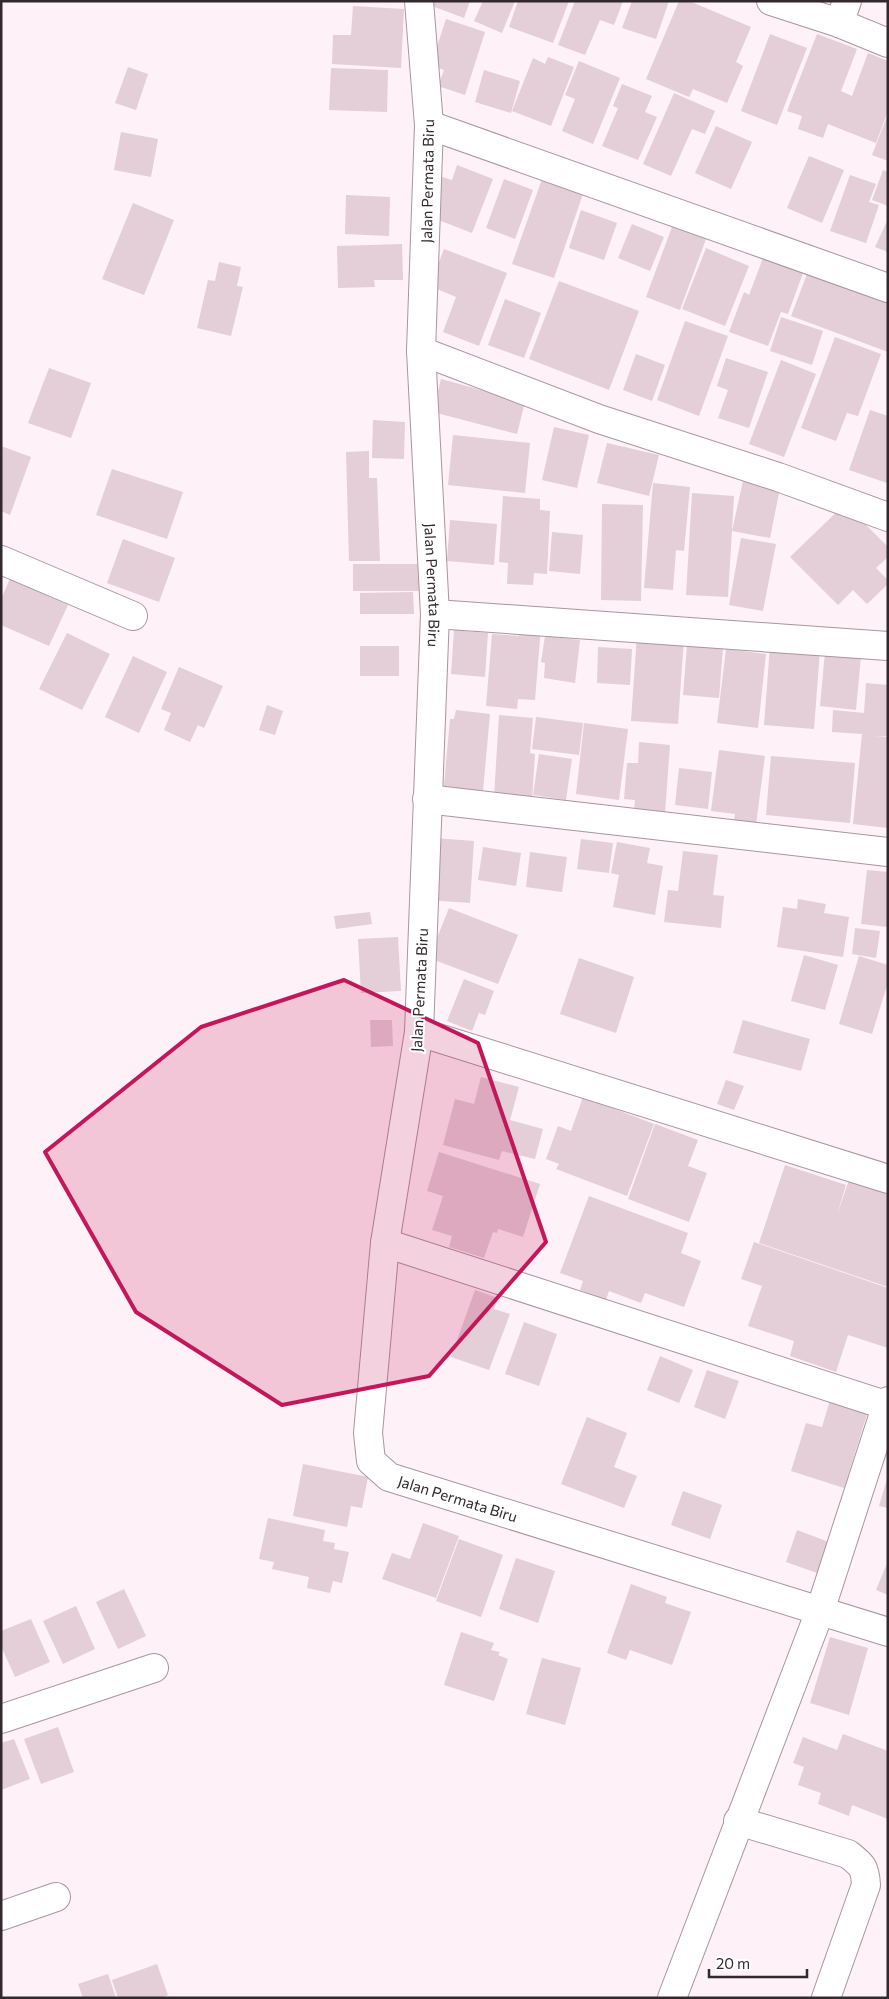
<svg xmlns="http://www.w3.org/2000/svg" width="889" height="1999" viewBox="0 0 889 1999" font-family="Commissioner,sans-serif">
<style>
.building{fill:#e4ced8}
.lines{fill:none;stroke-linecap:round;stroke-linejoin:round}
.minor-casing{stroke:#a9959e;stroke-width:30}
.minor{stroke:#fff;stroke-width:28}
.marked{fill:#c2185b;fill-opacity:0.2;stroke:#c2185b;stroke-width:4;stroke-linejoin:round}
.labels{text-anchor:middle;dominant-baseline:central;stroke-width:4;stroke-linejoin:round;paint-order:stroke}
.street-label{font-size:15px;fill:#31292d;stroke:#fff}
</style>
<rect width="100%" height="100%" fill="#fef1f7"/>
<g class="building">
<polygon points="419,1 470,1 464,18"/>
<polygon points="483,1 515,1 502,33 474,21"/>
<polygon points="518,1 569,1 553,43 509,27"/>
<polygon points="575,1 623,1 614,25 600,20 585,55 558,45"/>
<polygon points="632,1 669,1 656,39 622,28"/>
<polygon points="679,1 689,1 751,27 736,62 743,66 727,103 693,89 689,97 646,79"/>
<polygon points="353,6 404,9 401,68 332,64 333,35 351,35"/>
<polygon points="446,19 485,32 465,95 438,86 444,70 431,65"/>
<polygon points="770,34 807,48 777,125 741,111"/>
<polygon points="817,34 857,49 841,91 852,96 868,53 888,61 888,111 876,143 828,124 823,138 798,129 802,116 787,111"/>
<polygon points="548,57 574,67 551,126 512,111 533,58 545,64"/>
<polygon points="579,61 620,78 593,144 562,131 575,99 565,95"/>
<polygon points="128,67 148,74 136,110 115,103"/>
<polygon points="331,68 388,70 387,112 329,110"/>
<polygon points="484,70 520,81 511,113 475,102"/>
<polygon points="622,84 652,96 645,112 657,117 638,160 602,146 618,108 613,106"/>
<polygon points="674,93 715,111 705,134 692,129 671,176 643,164"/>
<polygon points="888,114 888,161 872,155"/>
<polygon points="716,126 752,142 731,189 695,173"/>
<polygon points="121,132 158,139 151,177 114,170"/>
<polygon points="809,156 844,170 822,223 787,208"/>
<polygon points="457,165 493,179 472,233 428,216 442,177 452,180"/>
<polygon points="883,170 888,172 888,206 872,200"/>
<polygon points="850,175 876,184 869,202 879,205 866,243 830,231"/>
<polygon points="504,179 533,190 515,239 486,228"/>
<polygon points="542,179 583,194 554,278 512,264"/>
<polygon points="346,195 390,197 389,236 345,234"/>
<polygon points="133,203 174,220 144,295 102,279"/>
<polygon points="581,210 617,223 604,260 569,248"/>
<polygon points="888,219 888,252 875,247"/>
<polygon points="632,224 664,237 650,271 618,258"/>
<polygon points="672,227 706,239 680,310 646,297"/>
<polygon points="402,244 403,280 374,280 375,287 338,288 337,246"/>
<polygon points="706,248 749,266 725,326 682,309"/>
<polygon points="444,249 507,273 479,346 443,332 456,297 430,286"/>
<polygon points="763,258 803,273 788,314 781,312 768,346 729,332 744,292 749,295"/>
<polygon points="219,262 241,267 237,286 243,287 231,336 197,328 208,280 215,281"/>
<polygon points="809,269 888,299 888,352 791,316"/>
<polygon points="559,281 639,311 609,390 529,359"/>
<polygon points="505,299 541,313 524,358 488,345"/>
<polygon points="781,317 823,331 812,365 770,351"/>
<polygon points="685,321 728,336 699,416 657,400"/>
<polygon points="835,337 881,354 858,416 847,413 836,441 801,428"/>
<polygon points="636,354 665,365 652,401 623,390"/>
<polygon points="726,358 768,372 749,428 718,418 728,390 717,386"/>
<polygon points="781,360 816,374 784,457 749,444"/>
<polygon points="49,368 91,383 71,438 28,423"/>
<polygon points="441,379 525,402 517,434 433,412"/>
<polygon points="870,410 888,416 887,483 849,470"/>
<polygon points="373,420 405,422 404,459 372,458"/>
<polygon points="554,427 589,435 577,488 542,480"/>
<polygon points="453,435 530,443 525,493 448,485"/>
<polygon points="607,443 659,455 649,496 597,483"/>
<polygon points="1,446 31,457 10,515 1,511"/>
<polygon points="369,451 369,478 377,478 380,561 349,561 346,452"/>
<polygon points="112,469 183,492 167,539 96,515"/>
<polygon points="743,481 780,488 770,538 732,531"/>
<polygon points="653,483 690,487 684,551 676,550 673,590 644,588"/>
<polygon points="692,493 734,496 728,597 686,595"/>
<polygon points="503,496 540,499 540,510 550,511 547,574 534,573 533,585 507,584 508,563 499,562"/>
<polygon points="602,504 643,505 641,601 601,600"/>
<polygon points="845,504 888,547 888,557 876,568 888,580 888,584 867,604 853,590 838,605 790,557"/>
<polygon points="450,520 497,524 494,565 447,561"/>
<polygon points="552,532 583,535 580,574 549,571"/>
<polygon points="741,538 776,544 763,611 729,605"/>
<polygon points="123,539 175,558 159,602 107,583"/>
<rect x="353" y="564" width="66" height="27"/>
<polygon points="10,579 68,605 49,646 1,625 1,599"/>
<polygon points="413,592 414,614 360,614 360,593"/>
<polygon points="520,626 541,627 535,700 518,699 517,709 486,706 492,634 519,636"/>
<polygon points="454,630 488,633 485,677 451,674"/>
<polygon points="67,633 110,654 82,710 39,689"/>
<polygon points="637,635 684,638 678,724 631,721"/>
<polygon points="545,636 580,640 575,683 544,678 545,663 541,662"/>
<polygon points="687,645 723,648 719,698 683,695"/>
<rect x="360" y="646" width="39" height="30"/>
<polygon points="770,646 820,650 814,729 764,725"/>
<polygon points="598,647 632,649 630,685 597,683"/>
<polygon points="726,649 766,654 758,728 717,723"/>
<polygon points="825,652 861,656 856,710 820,706"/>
<polygon points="133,656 167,672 139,733 105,717"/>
<polygon points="179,667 223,686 204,728 198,725 190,742 164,730 171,713 161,709"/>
<polygon points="866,683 888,685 888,736 876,736 888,737 888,828 853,824 862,734 832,732 833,710 864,713"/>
<polygon points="267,705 283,711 275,735 259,730"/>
<polygon points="456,710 490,714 483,791 466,789 465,798 443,796 450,719 454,719"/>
<polygon points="499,715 533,718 530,753 535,754 532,800 494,797"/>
<polygon points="536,717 583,723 579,755 532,749"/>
<polygon points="584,723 628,729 619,800 576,794"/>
<polygon points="639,742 670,745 665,813 634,810 635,800 624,799 627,763 638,763"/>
<polygon points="719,750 765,756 755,832 733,829 735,814 711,811"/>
<polygon points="539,754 572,759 566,800 533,795"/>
<polygon points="771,756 855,763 850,823 766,815"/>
<polygon points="679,768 712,772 708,809 675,805"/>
<polygon points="434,838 474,841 470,903 428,900"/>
<polygon points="581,839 613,843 609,873 577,869"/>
<polygon points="617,842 650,848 647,863 663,866 655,915 613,907 619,875 611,873"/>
<polygon points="483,847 521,853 516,886 478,880"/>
<polygon points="683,851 718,855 713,895 724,896 721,928 664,922 668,890 678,891"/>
<polygon points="530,852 567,857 562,892 526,887"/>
<polygon points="867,870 888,872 888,927 861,924"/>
<polygon points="798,899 826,904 824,913 849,917 843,957 777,947 783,907 797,909"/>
<polygon points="449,908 518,935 498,984 429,958"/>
<polygon points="370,912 372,924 336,929 334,916"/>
<polygon points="855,928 880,931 876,958 852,954"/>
<polygon points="398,937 401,991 361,993 358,939"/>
<polygon points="804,955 838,965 825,1010 791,1001"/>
<polygon points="859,956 888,965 888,982 872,1034 839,1024"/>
<polygon points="579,958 634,977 616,1033 560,1014"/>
<polygon points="464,979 494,991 485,1015 479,1013 472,1031 447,1021"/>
<polygon points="370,1020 392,1020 393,1046 371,1047"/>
<polygon points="743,1020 810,1039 801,1071 733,1053"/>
<polygon points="481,1077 519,1087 510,1120 543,1129 535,1159 502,1151 499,1160 443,1145 455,1099 474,1104"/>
<polygon points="726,1080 744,1086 734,1110 717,1104"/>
<polygon points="583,1097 654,1124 627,1196 556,1169 559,1164 546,1159 558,1126 571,1131"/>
<polygon points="655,1124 698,1140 688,1166 707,1173 689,1222 628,1199"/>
<polygon points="439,1152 540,1184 523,1237 498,1229 497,1233 493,1232 484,1258 449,1247 452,1236 432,1230 443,1196 427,1191"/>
<polygon points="785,1165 846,1185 837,1215 849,1180 888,1194 888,1287 759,1243"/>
<polygon points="589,1196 688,1233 681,1253 701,1261 684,1307 645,1293 641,1303 609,1291 606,1300 580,1290 583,1281 560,1273"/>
<polygon points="754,1242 888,1288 888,1348 848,1335 836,1372 790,1356 794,1341 748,1326 762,1286 741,1279"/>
<polygon points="475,1290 498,1298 494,1309 510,1314 489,1370 451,1357"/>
<polygon points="524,1322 557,1334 539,1386 505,1374"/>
<polygon points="660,1356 693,1370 679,1403 647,1390"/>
<polygon points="707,1370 739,1381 725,1419 694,1407"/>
<polygon points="830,1400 868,1411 844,1488 791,1471 806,1423 822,1427"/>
<polygon points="587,1417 627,1433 614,1467 637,1476 624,1508 561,1484"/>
<polygon points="303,1464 368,1477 362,1508 351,1506 347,1527 293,1516"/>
<polygon points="887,1479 888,1479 888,1508 879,1506"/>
<polygon points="683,1491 722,1505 710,1539 671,1525"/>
<polygon points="268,1518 325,1530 323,1541 335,1543 334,1549 349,1552 342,1583 333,1581 330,1593 307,1588 309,1577 272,1569 274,1562 259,1559"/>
<polygon points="423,1523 459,1536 436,1598 382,1579 392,1553 410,1559"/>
<polygon points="797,1530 829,1542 817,1573 786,1562"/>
<polygon points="459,1539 503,1555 481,1617 436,1601"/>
<polygon points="516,1558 555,1571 538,1623 499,1609"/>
<polygon points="888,1561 888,1595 876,1590"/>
<polygon points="631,1584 667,1597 665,1603 691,1612 672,1665 630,1650 626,1660 607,1653"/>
<polygon points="124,1589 146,1636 118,1649 96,1602"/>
<polygon points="76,1606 95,1649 63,1664 43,1621"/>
<polygon points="31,1619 50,1662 15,1677 1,1646 1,1631"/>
<polygon points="461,1632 494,1643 491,1650 500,1652 498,1655 508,1659 494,1701 444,1685"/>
<polygon points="830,1637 868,1648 849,1715 810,1703"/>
<polygon points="542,1658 581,1668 565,1725 526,1714"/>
<polygon points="58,1727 74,1772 41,1784 24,1739"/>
<polygon points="843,1734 888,1751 888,1819 852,1805 849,1816 818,1804 821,1793 798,1785 804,1767 793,1763 803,1737 837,1750"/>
<polygon points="14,1739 30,1779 1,1790 1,1743"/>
<polygon points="157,1964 168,1995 161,1998 118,1998 112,1980"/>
<polygon points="108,1974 116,1998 83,1998 78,1984"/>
</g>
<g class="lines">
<g class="minor-casing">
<g id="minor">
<path id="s1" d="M 419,1 L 429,125 L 421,351 L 435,614 L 419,1032 L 385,1243 L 368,1433 L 371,1461 L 389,1477 L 888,1632"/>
<polyline points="771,1 839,23 888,43"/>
<polyline points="839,23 847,1"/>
<polyline points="429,125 888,288"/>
<polyline points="421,351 599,419 778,477 888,517"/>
<polyline points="1,560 133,616"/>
<polyline points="435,614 888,646"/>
<polyline points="427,799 888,852"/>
<polyline points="419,1032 888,1179"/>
<polyline points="385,1243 888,1406"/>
<polyline points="1,1719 154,1668"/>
<path d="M 738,1821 L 848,1854 C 862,1865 865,1867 866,1885 L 826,1998"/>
<polyline points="1,1916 56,1897"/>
<polyline points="672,1998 820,1611 888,1401"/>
</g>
</g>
<use href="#minor" class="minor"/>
</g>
<path class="marked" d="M 344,980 L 478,1043 L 546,1242 L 429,1376 L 282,1405 L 136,1312 L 45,1152 L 201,1027 Z"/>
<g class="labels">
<g class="street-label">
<text transform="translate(427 181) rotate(-89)">Jalan Permata Biru</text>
<text stroke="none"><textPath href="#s1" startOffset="585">Jalan Permata Biru</textPath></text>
<text transform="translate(419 990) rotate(-87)">Jalan Permata Biru</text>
<text stroke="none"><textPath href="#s1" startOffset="1561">Jalan Permata Biru</textPath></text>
</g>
</g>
<rect width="889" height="1999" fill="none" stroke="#31292d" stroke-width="5"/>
<path d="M709 1969v8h98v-8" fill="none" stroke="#31292d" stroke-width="2.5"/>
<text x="716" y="1969" font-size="15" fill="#31292d" stroke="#ffffff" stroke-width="4" paint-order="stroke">20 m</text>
</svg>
